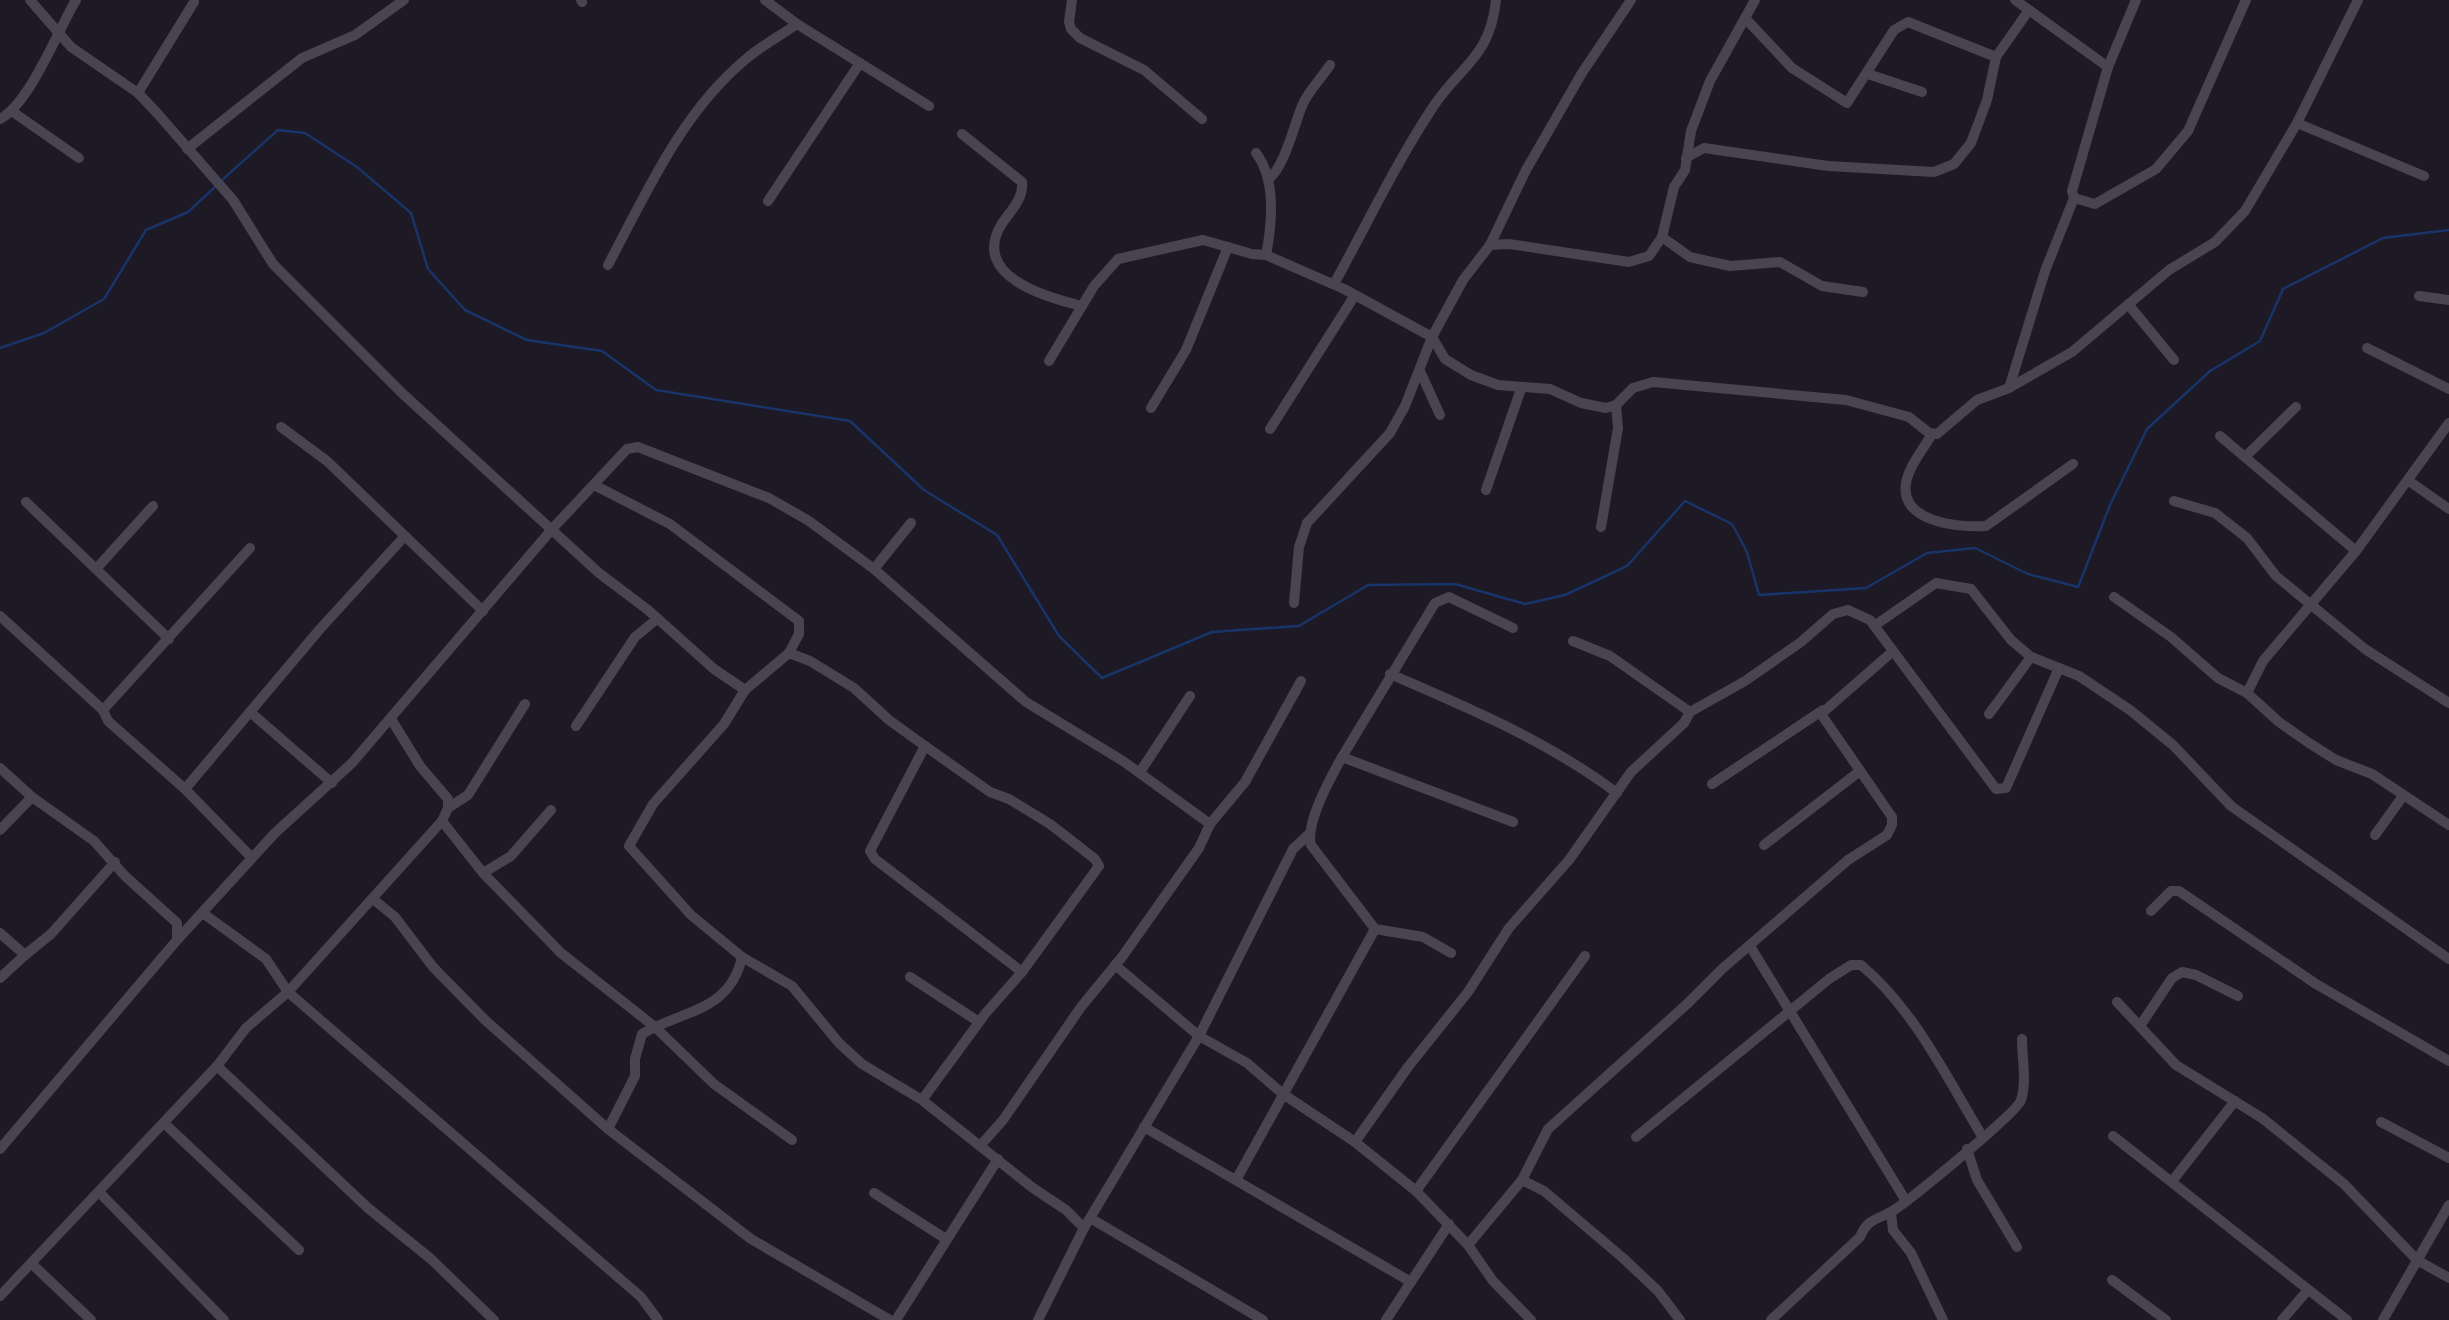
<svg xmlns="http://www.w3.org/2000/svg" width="2449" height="1320" viewBox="0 0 2449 1320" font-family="'Zilla Slab',serif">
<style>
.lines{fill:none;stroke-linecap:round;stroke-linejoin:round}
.stream{stroke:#183469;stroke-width:2.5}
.minor{stroke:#494452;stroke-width:10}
</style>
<rect width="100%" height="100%" fill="#1d1925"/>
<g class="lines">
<g class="stream">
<polyline points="222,180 278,130 305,133 357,167 411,213 428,269 465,310 527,340 602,351 656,390 850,421 924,490 997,535 1059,636 1102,678 1212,632 1299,626 1368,585 1455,584 1525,604 1565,595 1627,566 1685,501 1732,524 1747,552 1759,595 1866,588 1927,553 1975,548 2028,574 2078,587 2110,505 2147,429 2210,371 2260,341 2283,289 2383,238 2449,230"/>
<polyline points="0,348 44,333 104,299 146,230 188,212 216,186"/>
</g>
<g class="minor">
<polyline points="30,0 71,47 138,93 157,113 233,200 273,264 403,394 599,573 648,610 714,669 745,690"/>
<polyline points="581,0 582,2"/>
<polyline points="765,0 797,24 929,106"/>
<polyline points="1072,0 1069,22 1071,29 1080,38 1144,70 1202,119"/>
<polyline points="2015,0 2108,67"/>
<polyline points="2136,0 2108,67 2072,191 2074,198 2095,204 2156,169 2188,131 2246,0"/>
<polyline points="1745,18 1792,68 1847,103 1894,30 1908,22 1996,57"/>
<polyline points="1868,74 1922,92"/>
<polyline points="138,93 194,2"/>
<polyline points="13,112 79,158"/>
<path d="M 0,119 C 30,103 57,32 76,0"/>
<polyline points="2297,123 2424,176"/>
<path d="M 962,134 L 1022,182 C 1024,199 1010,211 1001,225 C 971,276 1045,297 1082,306"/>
<polyline points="187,149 302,58 355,35 404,0"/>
<path d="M 1256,153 C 1276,179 1272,224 1266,255"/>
<polyline points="1686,158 1704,148 1828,166 1934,172 1954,164 1971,143 1987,100 1996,57 2029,10"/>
<path d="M 1268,180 C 1285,166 1293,128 1302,106 C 1308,91 1321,79 1330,65"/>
<polyline points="768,201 860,63"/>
<polyline points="1662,237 1690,257 1730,266 1780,262 1822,286 1863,292"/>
<polyline points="1490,245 1509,244 1629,262 1649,256 1662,237 1674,187 1685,170 1691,131 1710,81 1755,0"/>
<path d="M 608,265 C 647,192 681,113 746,59 C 761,46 780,36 797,24"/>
<path d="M 1334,284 C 1366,226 1395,165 1431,110 C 1459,66 1490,59 1496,0"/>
<polyline points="2419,296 2449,300"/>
<polyline points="2128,304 2174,360"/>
<polyline points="2367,348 2449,389"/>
<polyline points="1049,361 1094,286 1118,259 1203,240 1252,254 1266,255 1344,289 1432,337 1445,359 1471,375 1498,385 1550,389 1581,403 1606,408 1616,405 1633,388 1653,382 1846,400 1909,417 1929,433 1937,434 1977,400 2009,388 2072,352 2169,270 2215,242 2245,211 2297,123 2358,0"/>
<polyline points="1420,371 1440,415"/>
<polyline points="2009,388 2045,271 2074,198"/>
<polyline points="1151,408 1186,350 1228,247"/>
<polyline points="2449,423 2356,551 2263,661 2247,693 2279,722 2309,743 2336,760 2372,774 2449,825"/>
<polyline points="281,427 327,461 483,611"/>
<polyline points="1270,429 1355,295"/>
<path d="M 1932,434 C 1924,448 1909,466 1906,483 C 1899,522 1959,528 1986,526 L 2073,464"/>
<polyline points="2220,436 2356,551"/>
<polyline points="2245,457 2296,407"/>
<polyline points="2409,481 2449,509"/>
<polyline points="594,485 670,524 799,621 799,634 789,653"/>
<polyline points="1486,490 1521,389"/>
<polyline points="2174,501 2215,513 2247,538 2276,576 2365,649 2449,703"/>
<polyline points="26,502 169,639"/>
<polyline points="1601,527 1618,428 1616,405"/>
<polyline points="250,548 103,710 108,721 185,789 252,858"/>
<polyline points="96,569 153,506"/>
<polyline points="874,569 911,523"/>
<polyline points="2114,597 2171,637 2218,678 2247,693"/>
<polyline points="1294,603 1299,547 1307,523 1390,433 1405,406 1432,337 1463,280 1490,245 1526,170 1582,73 1631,0"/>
<polyline points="0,616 103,710"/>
<polyline points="1874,626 1936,583 1971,589 2011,640 2031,657 2079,676 2130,710 2173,745 2231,806 2449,959"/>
<polyline points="1573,641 1610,656 1690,712"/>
<path d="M 1390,674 C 1471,709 1546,740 1617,793"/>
<polyline points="250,712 332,783"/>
<polyline points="1989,714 2031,657"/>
<polyline points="391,719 420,766 448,799 448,808 442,821 483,873 561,953 655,1027 714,1084 792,1140"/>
<polyline points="576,726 635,637 657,619"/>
<polyline points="925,746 870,851 875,859 1022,972"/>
<polyline points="1342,757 1435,603 1449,597 1513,628"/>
<polyline points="0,768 32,797 94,841 125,876 177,923 177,940"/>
<polyline points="1140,772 1190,696"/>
<polyline points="1712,784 1823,710"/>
<polyline points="185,789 320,629 404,537"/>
<polyline points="448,808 468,795 525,704"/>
<polyline points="0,830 32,797"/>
<polyline points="2375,835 2403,796"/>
<polyline points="1764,845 1860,771"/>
<polyline points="483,873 511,856 551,810"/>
<polyline points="373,899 395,917 433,967 485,1020 608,1129"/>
<polyline points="2151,911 2171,891 2179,891 2316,984 2449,1061"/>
<polyline points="204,914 266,959 288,992 641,1297 658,1320"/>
<polyline points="0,933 25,955 51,934 115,862"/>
<polyline points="1750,946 1906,1201"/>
<path d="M 1451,953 L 1423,937 L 1375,929 L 1311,845 C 1305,823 1331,777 1342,757 L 1513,822"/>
<path d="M 742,957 C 730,1012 682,1010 642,1034 L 635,1059 L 635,1076 L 608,1129 L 751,1239 L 890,1320"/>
<polyline points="1115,965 1199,1036 1247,1063 1283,1094 1355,1142 1416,1191 1468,1245 1493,1281 1531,1320"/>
<polyline points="910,977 979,1022"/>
<polyline points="0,978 25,955"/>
<polyline points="2117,1002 2176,1065 2262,1118 2344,1184 2417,1260 2449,1278"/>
<polyline points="2140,1026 2172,978 2182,972 2196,975 2238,996"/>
<polyline points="217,1066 368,1208 431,1259 494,1320"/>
<polyline points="922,1100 985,1014 1022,972 1099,866 1095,859 1050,824 1009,799 990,792 925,746 889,720 854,688 810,661 789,653 745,690 724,724 653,804 629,846 691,915 742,957 792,986 839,1043 862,1064 922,1100 1033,1188 1066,1210 1084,1228"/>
<polyline points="2381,1122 2449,1158"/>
<polyline points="164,1123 299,1250"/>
<polyline points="1144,1127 1411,1282"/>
<polyline points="2113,1136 2347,1320"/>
<path d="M 1636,1137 L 1829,979 L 1851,965 L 1861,965 C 1914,1009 1947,1078 1982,1136"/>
<polyline points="1355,1142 1408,1067 1468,992 1509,928 1569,860 1631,772 1684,723 1690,712 1745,681 1801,642 1833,614 1848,610 1870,620 1996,789 2006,788 2059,668"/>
<polyline points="980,1146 1003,1120 1081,1007 1122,957 1199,848 1210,824 1245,782 1301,681"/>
<polyline points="0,1149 177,940 275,833 352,763 553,528 627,449 638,447 769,498 809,521 874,569 1026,702 1123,761 1210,824"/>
<polyline points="1967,1149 1977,1180 2017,1247"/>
<polyline points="1236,1180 1375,929"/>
<polyline points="1522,1180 1544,1191 1623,1258 1658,1291 1680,1320"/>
<polyline points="2173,1180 2235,1101"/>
<polyline points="1416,1191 1585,956"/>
<polyline points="100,1193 224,1320"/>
<polyline points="874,1193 946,1239"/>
<polyline points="1891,1213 1893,1230 1911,1253 1943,1320"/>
<polyline points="1090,1218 1263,1320"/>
<polyline points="1468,1245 1522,1180 1548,1129 1687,1004 1722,969 1848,860 1887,835 1892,825 1892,817 1821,714 1892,652"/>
<polyline points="32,1264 91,1320"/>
<polyline points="2112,1280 2166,1320"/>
<polyline points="0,1296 217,1066 246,1028 288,992 442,821"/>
<polyline points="896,1320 998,1159"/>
<polyline points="1038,1320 1084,1228 1199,1036 1293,849 1308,835"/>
<polyline points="1386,1320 1449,1224"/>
<path d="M 1771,1320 L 1860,1237 C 1868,1217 1879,1220 1894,1210 C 1911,1199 2018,1112 2021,1100 C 2027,1083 2022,1057 2022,1039"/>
<polyline points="2282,1320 2307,1291"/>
<polyline points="2383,1320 2449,1205"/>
</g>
</g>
</svg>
